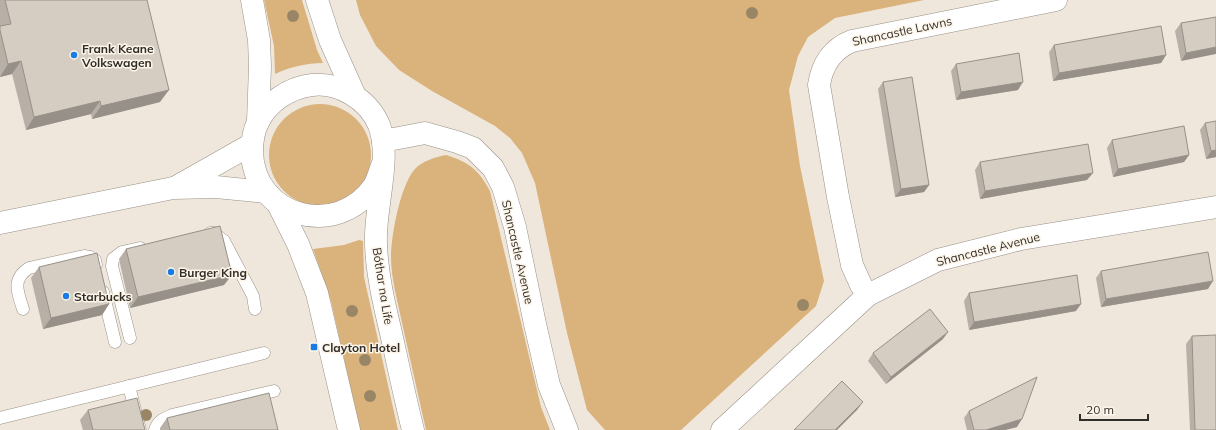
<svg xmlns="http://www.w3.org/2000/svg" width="1216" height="430" viewBox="0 0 1216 430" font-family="Mulish,sans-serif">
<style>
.green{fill:#dab27b}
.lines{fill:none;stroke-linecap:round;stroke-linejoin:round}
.lane-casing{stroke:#989085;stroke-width:13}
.street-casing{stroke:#989085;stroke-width:23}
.secondary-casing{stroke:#989085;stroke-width:23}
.lane{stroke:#fff;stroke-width:12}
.street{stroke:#fff;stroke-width:22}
.secondary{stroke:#fff;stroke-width:22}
.tree{fill:#998666}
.wall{fill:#b8b0a7}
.shaded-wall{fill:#969088}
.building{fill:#d6cdc2;stroke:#969088}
.poi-dot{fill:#197ce4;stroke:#fdf5e9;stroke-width:1.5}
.labels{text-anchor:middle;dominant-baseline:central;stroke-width:3;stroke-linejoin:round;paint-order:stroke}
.street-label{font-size:12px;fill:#312e2a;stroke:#fdf5e9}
.poi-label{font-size:12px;font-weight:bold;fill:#312e2a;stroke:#fdf5e9;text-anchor:start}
</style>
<rect width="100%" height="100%" fill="#f0e7dc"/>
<g class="green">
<path d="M 264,0 L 302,0 L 317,50 L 323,63 C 306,63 290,67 275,74 L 274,46 Z"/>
<polygon points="356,0 924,0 835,18 808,37 798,56 789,90 800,166 824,281 816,306 681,430 605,430 587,410 567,333 535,183 522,153 510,138 495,126 432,91 399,70 376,46 360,15"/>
<circle cx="320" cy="155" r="51"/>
<path d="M 446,155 C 469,162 479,170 490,191 L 541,407 L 550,430 L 426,430 C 418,394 410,359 402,323 C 398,302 391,279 391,257 C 391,236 401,179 418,166 C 426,160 436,157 446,155 Z"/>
<polygon points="359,240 363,241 364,277 398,430 360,430 331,301 313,249 344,245"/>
</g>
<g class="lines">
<g class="lane-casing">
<g id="lane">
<polyline points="210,233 214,233 224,241 253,296 255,309"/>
<polyline points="103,292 115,342"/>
<path d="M 23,309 C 18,293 11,279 29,268 L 84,256 L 90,257 L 95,260 L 96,265"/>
<polyline points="130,338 112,266 113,259 122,252 140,248"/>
<polyline points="129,386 140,430"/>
<polyline points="0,418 264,353"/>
<path d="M 155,430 C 158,421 163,419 172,415 L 274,391"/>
</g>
</g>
<g class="street-casing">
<g id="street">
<polyline points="383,141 425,133 457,142 473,148 493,168 503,187 515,227 535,324 549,385 567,430"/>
<polyline points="176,187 252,144"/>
<polyline points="0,223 173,188 216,187 266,192"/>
<path d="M 868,295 L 861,285 L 852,265 L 838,197 L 819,85 C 822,65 832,49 852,41 L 1056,0"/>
<polyline points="722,430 868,295 938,260 1021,239 1216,207"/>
</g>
</g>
<g class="secondary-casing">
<g id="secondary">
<polyline points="252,0 259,40 260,66 258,122"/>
<polyline points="317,0 330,40 355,96"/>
<path d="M 383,163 C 380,170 378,179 374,186 C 337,239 254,218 252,152 C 252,142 253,132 258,122 C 269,101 289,88 312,85 C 339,82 368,99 379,125 C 392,159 374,208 376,244 C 377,274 384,304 391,333 C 398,365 405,398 413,430"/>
<polyline points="278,204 298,244 317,293 349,430"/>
</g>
</g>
<use href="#lane" class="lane"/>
<use href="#street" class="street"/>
<use href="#secondary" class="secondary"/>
</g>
<g class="tree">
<circle cx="752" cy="13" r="6"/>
<circle cx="293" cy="16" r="6"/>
<circle cx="803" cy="305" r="6"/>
<circle cx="352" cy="311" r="6"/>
<circle cx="365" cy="360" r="6"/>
<circle cx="370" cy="396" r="6"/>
<circle cx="146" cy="415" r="6"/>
</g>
<g class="wall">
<polygon points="0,0 147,0 160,102 92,119 91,114 26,130 12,74 0,77"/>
<polygon points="1216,17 1181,61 1175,31 1181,23"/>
<polygon points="1054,45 1166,55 1161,63 1053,81 1049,52"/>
<polygon points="956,64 1018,90 956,100 951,71"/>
<polygon points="883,82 929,185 924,192 895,197 878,89"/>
<polygon points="1205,123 1216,157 1206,159 1200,130"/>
<polygon points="1112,140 1189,155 1184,162 1113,177 1107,148"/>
<polygon points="980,162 1087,180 980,199 975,170"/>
<polygon points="126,249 224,285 130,308 119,259"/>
<polygon points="39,267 109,304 102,315 43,329 31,278"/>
<polygon points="1101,271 1208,289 1101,307 1096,278"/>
<polygon points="969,293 1076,311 969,330 964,301"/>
<polygon points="1192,336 1216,430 1190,430 1186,344"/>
<polygon points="943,339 886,384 868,361 873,353"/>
<polygon points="88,410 145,430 83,430 80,420"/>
<polygon points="969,411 1017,427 1005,430 967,430 964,418"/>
<polygon points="167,418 278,430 160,430 160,428"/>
</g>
<g class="shaded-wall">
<polygon points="1216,47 1216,54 1181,61 1186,53"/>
<polygon points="1166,55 1161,63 1053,81 1059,73"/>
<polygon points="21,61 12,74 0,77 8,64"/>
<polygon points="1023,82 1018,90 956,100 961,92"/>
<polygon points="169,90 160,102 92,119 101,106"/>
<polygon points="100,101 91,114 26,130 34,117"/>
<polygon points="1216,150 1216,157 1206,159 1211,151"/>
<polygon points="1189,155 1184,162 1113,177 1118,169"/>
<polygon points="1093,173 1087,180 980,199 985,191"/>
<polygon points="929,185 924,192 895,197 901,189"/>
<polygon points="232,275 224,285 130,308 138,297"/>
<polygon points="1213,281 1208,289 1101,307 1106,299"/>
<polygon points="109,304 102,315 43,329 51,318"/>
<polygon points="1081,304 1076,311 969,330 974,322"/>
<polygon points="948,332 943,339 886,384 891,377"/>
<polygon points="863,402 857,410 837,430 835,430"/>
<polygon points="1022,419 1017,427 1005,430 986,430"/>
</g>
<g class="building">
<polygon points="5,0 147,0 169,90 101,106 100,101 34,117 21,61 8,64 0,30 0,26 11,24"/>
<polygon points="1216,17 1216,47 1186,53 1181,23"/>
<polygon points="1161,26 1166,55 1059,73 1054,45"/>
<polygon points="1019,53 1023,82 961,92 956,64"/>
<polygon points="912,77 929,185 901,189 883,82"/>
<polygon points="1216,121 1216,150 1211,151 1205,123"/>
<polygon points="1184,126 1189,155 1118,169 1112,140"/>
<polygon points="1088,144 1093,173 985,191 980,162"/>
<polygon points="220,226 232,275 138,297 126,249"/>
<polygon points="1208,252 1213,281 1106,299 1101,271"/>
<polygon points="97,253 109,304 51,318 39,267"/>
<polygon points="1077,275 1081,304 974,322 969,293"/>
<polygon points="930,309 948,332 891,377 873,353"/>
<polygon points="1216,335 1216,430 1195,430 1192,336"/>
<polygon points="1037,377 1022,419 986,430 974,430 969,411"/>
<polygon points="842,381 863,402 835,430 794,430"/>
<polygon points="269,393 278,430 170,430 167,418"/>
<polygon points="137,398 145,430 93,430 88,410"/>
</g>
<g class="poi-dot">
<circle cx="74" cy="55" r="4"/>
<circle cx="171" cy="272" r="4"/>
<circle cx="66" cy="296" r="4"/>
<rect x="310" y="343" width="8" height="8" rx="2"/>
</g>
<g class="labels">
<g class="street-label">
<text transform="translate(902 31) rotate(-12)">Shancastle Lawns</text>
<text transform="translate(988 249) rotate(-14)">Shancastle Avenue</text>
<text transform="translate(518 252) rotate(77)">Shancastle Avenue</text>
<text transform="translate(383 286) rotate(81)">Bóthar na Life</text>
</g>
<g class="poi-label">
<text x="82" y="48">Frank Keane<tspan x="82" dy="14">Volkswagen</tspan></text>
<text x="179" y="272">Burger King</text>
<text x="74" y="296">Starbucks</text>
<text x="322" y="347">Clayton Hotel</text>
</g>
</g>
<path d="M1080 414v6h68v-6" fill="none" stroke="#312e2a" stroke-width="2"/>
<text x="1086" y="414" font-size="12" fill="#312e2a" stroke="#fdf5e9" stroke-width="3" paint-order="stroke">20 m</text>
</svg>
